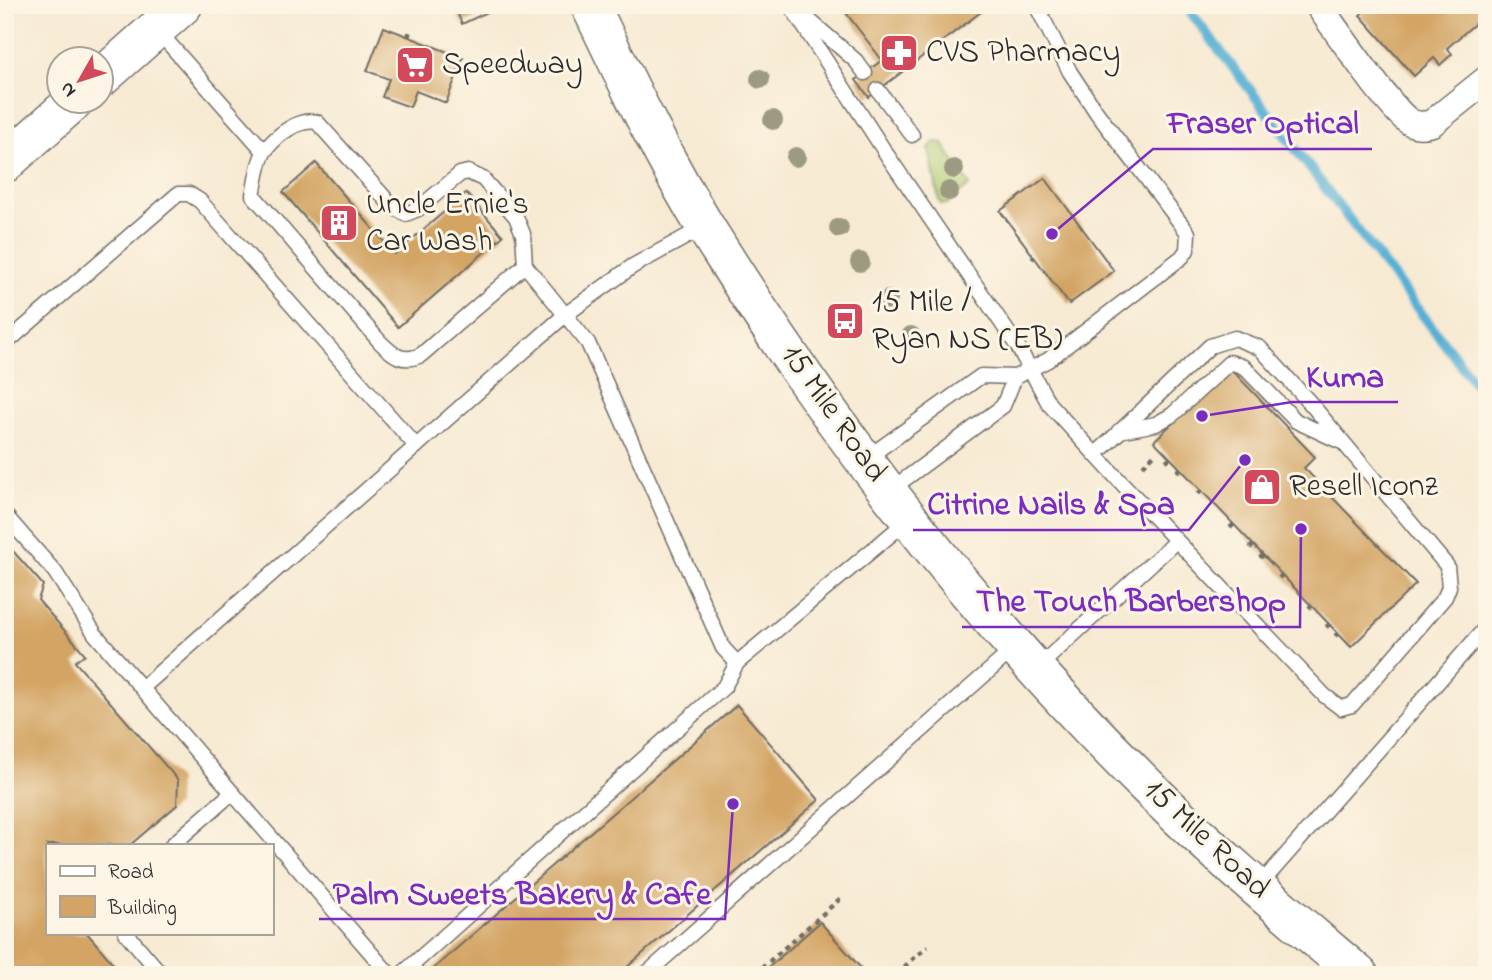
<svg xmlns="http://www.w3.org/2000/svg" width="1492" height="980" viewBox="0 0 1492 980" font-family="'Indie Flower',sans-serif">
<style>
.green{fill:#accb72;stroke:#6c7b4e;stroke-width:2}
.lines{fill:none;stroke-linecap:round;stroke-linejoin:round}
.stream{stroke:#56b0d4;stroke-width:10}
.building{fill:#d3a463}
.lane-casing{stroke:#726e66;stroke-width:17}
.street-casing{stroke:#726e66;stroke-width:29}
.secondary-casing{stroke:#726e66;stroke-width:41}
.path{stroke:#726e66;stroke-width:4.5;stroke-dasharray:5 5;stroke-linecap:butt}
.lane{stroke:#fff;stroke-width:14}
.street{stroke:#fff;stroke-width:26}
.secondary{stroke:#fff;stroke-width:38}
.tree{fill:#9c9b82}
.labels{text-anchor:middle;dominant-baseline:central;stroke-width:6;stroke-linejoin:round;paint-order:stroke}
.poi-label{font-size:32px;fill:#2b2b2b;stroke:#fcf5e5;text-anchor:start}
.street-label{font-size:32px;fill:#2b2b2b;stroke:#fcf5e5}
.leader{fill:none;stroke:#7b2cbf;stroke-width:2.5}
.callout-dot{fill:#7b2cbf;stroke:#fcf5e5;stroke-width:2.5}
.callout-label{font-size:33px;text-anchor:middle;font-weight:bold;fill:#7b2cbf;stroke:#fcf5e5;stroke-width:6;stroke-linejoin:round;paint-order:stroke}
</style>
<rect width="100%" height="100%" fill="#fcf5e5"/>
<filter id="ink" filterUnits="userSpaceOnUse"><feTurbulence type="fractalNoise" baseFrequency=".0143" numOctaves="2"/><feDisplacementMap in="SourceGraphic" scale="14" xChannelSelector="R" yChannelSelector="G"/><feConvolveMatrix kernelMatrix="1 2 1 2 8 2 1 2 1" color-interpolation-filters="sRGB"/></filter>
<filter id="wash" filterUnits="userSpaceOnUse"><feTurbulence type="fractalNoise" baseFrequency=".00686" numOctaves="4" result="noise"/><feDisplacementMap in="SourceGraphic" scale="28" xChannelSelector="R" yChannelSelector="G"/><feGaussianBlur stdDeviation="1.57" result="paint"/><feColorMatrix in="noise" values="0 0 0 0 0 0 0 0 0 0 0 0 0 0 0 0 0 1.4 0 .05"/><feComposite in="paint" operator="in"/></filter>
<g filter="url(#wash)">
<rect width="100%" height="100%" fill="#f7ead3"/>
<polygon class="green" points="934,142 942,143 970,185 947,204 941,204 939,200 929,149"/>
<g class="lines">
<polyline class="stream" points="1185,5 1487,399"/>
</g>
<g id="blocks">
<g class="building">
<polygon points="454,5 490,5 492,10 462,24"/>
<polygon points="840,5 990,5 869,97 856,80 882,60"/>
<polygon points="1371,5 1487,5 1487,13 1447,48 1452,54 1440,65 1434,58 1414,76 1360,15"/>
<polygon points="384,27 463,58 446,103 416,91 410,107 382,97 389,79 367,71"/>
<polygon points="316,163 395,254 466,193 503,236 398,327 283,192"/>
<polygon points="1045,178 1114,271 1069,304 1000,211"/>
<polygon points="1230,368 1315,457 1304,468 1416,584 1351,647 1154,441"/>
<polygon points="5,542 43,585 38,600 85,654 75,662 178,780 177,805 130,845 47,845 47,933 87,933 123,975 5,975"/>
<polygon points="737,705 819,800 618,975 426,975"/>
<polygon points="820,922 867,975 760,975"/>
</g>
</g>
</g>
<g filter="url(#ink)">
<use href="#blocks" fill-opacity="0" stroke="#726e66" stroke-width="2"/>
<g class="lines">
<g class="lane-casing">
<g id="lane">
<polyline points="790,5 887,155 1018,347 1049,404 1115,476 1325,696 1341,708 1352,705 1445,597 1449,587 1447,566 1311,404 1260,348 1235,338 1210,346 1095,455"/>
<polyline points="801,13 856,61 865,73"/>
<polyline points="157,30 264,151"/>
<polyline points="878,90 912,135"/>
<path d="M 525,265 L 421,355 C 403,363 394,356 380,342 L 253,195 C 256,182 258,161 265,151 C 276,135 299,118 317,122 L 392,206 L 406,214 L 418,209 L 460,174 L 468,172 L 483,179 L 516,217 L 523,234 L 525,265 L 588,343 L 723,648 L 737,663"/>
<polyline points="5,344 178,194 189,194 200,201 416,446"/>
<polyline points="1119,431 1156,424 1172,415 1230,362 1244,367 1296,421 1339,441"/>
<polyline points="864,460 981,376 1015,377 1048,360 1182,257 1187,250 1188,233 1097,113 1070,72 1036,5"/>
<polyline points="889,491 1003,406 1015,377"/>
<polyline points="5,515 55,572 95,634 390,975"/>
<polyline points="1037,668 1176,541"/>
<polyline points="142,688 565,315 633,266 704,227"/>
<polyline points="172,845 232,793"/>
<polyline points="1258,887 1487,626"/>
<polyline points="126,933 162,975"/>
<polyline points="401,975 724,687 737,663 907,521"/>
<polyline points="645,975 1016,647"/>
</g>
</g>
<g class="street-casing">
<path id="street" d="M 1318,5 C 1335,28 1391,111 1410,122 C 1418,126 1424,125 1432,123 L 1487,79"/>
</g>
<g class="secondary-casing">
<g id="secondary">
<path d="M 590,5 C 626,80 662,157 706,228 C 834,434 983,626 1157,796 C 1221,859 1291,917 1359,975"/>
<polyline points="102,77 183,5"/>
<polyline points="5,163 73,102"/>
</g>
</g>
<g class="path">
<polyline points="408,37 410,31"/>
<polyline points="1032,259 1034,257"/>
<polyline points="1166,461 1170,458"/>
<polyline points="1143,466 1157,452"/>
<polyline points="1177,472 1180,469"/>
<polyline points="1198,494 1201,491"/>
<polyline points="1230,528 1234,524"/>
<polyline points="1250,548 1253,545"/>
<polyline points="1260,558 1263,555"/>
<polyline points="1279,578 1282,575"/>
<polyline points="1309,608 1311,606"/>
<polyline points="1326,627 1330,624"/>
<polyline points="1335,636 1338,633"/>
<polyline points="904,967 928,946"/>
<polyline points="754,975 842,897"/>
</g>
<use href="#lane" class="lane"/>
<use href="#street" class="street"/>
<use href="#secondary" class="secondary"/>
</g>
<g class="tree">
<circle cx="760" cy="79" r="10"/>
<circle cx="773" cy="120" r="10"/>
<circle cx="796" cy="157" r="10"/>
<circle cx="954" cy="169" r="10"/>
<circle cx="949" cy="191" r="10"/>
<circle cx="839" cy="228" r="10"/>
<circle cx="860" cy="262" r="10"/>
<circle cx="888" cy="300" r="10"/>
<circle cx="911" cy="336" r="10"/>
</g>
</g>
<defs>
<g id="pharmacy-square" transform="scale(2.0125)"><rect x="-9" y="-9" width="18" height="18" rx="4" fill="#d1495b" stroke="#fcf5e5"/><path d="M-2-6h4v4h4v4h-4v4h-4v-4h-4v-4h4Z" fill="#fff"/></g>
<g id="supermarket-square" transform="scale(2.0125)"><rect x="-9" y="-9" width="18" height="18" rx="4" fill="#d1495b" stroke="#fcf5e5"/><path d="M-6-5.5h2.5l.6 2H6L4.5 2H-2.5L-4.4-4H-6ZM-1.5 3.2a1.3 1.3 0 1 0 .1 0ZM3 3.2a1.3 1.3 0 1 0 .1 0Z" fill="#fff"/></g>
<g id="building-square" transform="scale(2.0125)"><rect x="-9" y="-9" width="18" height="18" rx="4" fill="#d1495b" stroke="#fcf5e5"/><path d="M-4-6H4V6H1V3H-1V6H-4ZM-2.5-4.3h1.7v1.8h-1.7ZM.8-4.3h1.7v1.8H.8ZM-2.5-1h1.7V.8h-1.7ZM.8-1h1.7V.8H.8Z" fill="#fff"/></g>
<g id="bus-square" transform="scale(2.0125)"><rect x="-9" y="-9" width="18" height="18" rx="4" fill="#d1495b" stroke="#fcf5e5"/><path d="M-5-6H5V4H4V6H2V4H-2V6H-4V4H-5ZM-3.5-4V0h7V-4ZM-3.5 1.2v1.5H-2V1.2ZM2 1.2v1.5H3.5V1.2Z" fill="#fff"/></g>
<g id="shop-square" transform="scale(2.0125)"><rect x="-9" y="-9" width="18" height="18" rx="4" fill="#d1495b" stroke="#fcf5e5"/><path d="M-5-2.5h2.3a2.7 3.5 0 0 1 5.4 0H5L5.5 6h-11ZM-1.5-2.5h3a1.5 2.3 0 0 0-3 0Z" fill="#fff"/></g>
</defs>
<g fill-rule="evenodd">
<use href="#pharmacy-square" x="899" y="53"/>
<use href="#supermarket-square" x="415" y="65"/>
<use href="#building-square" x="339" y="223"/>
<use href="#bus-square" x="845" y="321"/>
<use href="#shop-square" x="1262" y="487"/>
</g>
<g class="labels">
<g class="poi-label">
<text x="926" y="53">CVS Pharmacy</text>
<text x="442" y="65">Speedway</text>
<text x="366" y="205">Uncle Ernie's<tspan x="366" dy="37">Car Wash</tspan></text>
<text x="872" y="303">15 Mile /<tspan x="872" dy="37">Ryan NS (EB)</tspan></text>
<text x="1289" y="487">Resell Iconz</text>
</g>
<g class="street-label">
<text transform="translate(833 414) rotate(55)">15 Mile Road</text>
<text transform="translate(1206 840) rotate(43)">15 Mile Road</text>
</g>
</g>
<path class="leader" d="M1052 234L1153 149H1372M1202 416L1292 402H1398M1245 460L1189 530H913M1301 529L1300 627H962M733 804L725 919H319"/>
<g class="callout-dot">
<circle cx="1052" cy="234" r="7"/>
<circle cx="1202" cy="416" r="7"/>
<circle cx="1245" cy="460" r="7"/>
<circle cx="1301" cy="529" r="7"/>
<circle cx="733" cy="804" r="7"/>
</g>
<g class="callout-label">
<text x="1263" y="133">Fraser Optical</text>
<text x="1345" y="387">Kuma</text>
<text x="1051" y="514">Citrine Nails &amp; Spa</text>
<text x="1131" y="611">The Touch Barbershop</text>
<text x="522" y="904">Palm Sweets Bakery &amp; Cafe</text>
</g>
<rect width="1492" height="980" fill="none" stroke="#fcf5e5" stroke-width="28"/>
<rect x="46" y="844" width="228" height="91" fill="#fcf5e5" stroke="#a8a49b" stroke-width="2"/>
<rect x="60" y="866" width="35" height="10" fill="#ffffff" stroke="#a8a49b" stroke-width="2"/>
<text x="108" y="878" font-size="21" fill="#2b2b2b">Road</text>
<rect x="60" y="896" width="35" height="21" fill="#d3a463" stroke="#a8a49b" stroke-width="2"/>
<text x="108" y="914" font-size="21" fill="#2b2b2b">Building</text>
<g transform="translate(80 80) rotate(231)"><circle r="33" fill="#fcf5e5" stroke="#a8a49b" stroke-width="2"/>
<path d="M0-5L12 26L0 18L-12 26Z" fill="#d1495b"/>
<text y="-10" font-size="19" font-weight="bold" text-anchor="middle" fill="#2b2b2b">N</text>
</g>
</svg>
